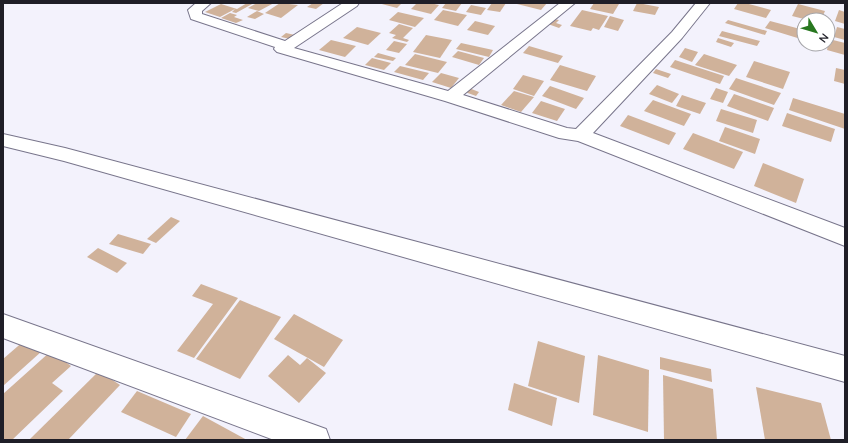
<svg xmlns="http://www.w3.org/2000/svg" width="848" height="443" viewBox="0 0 848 443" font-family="Quicksand,sans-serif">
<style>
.building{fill:#d0b29a}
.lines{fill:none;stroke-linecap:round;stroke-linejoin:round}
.street-casing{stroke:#78758b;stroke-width:2}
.street{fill:#fff;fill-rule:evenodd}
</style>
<rect width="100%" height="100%" fill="#f3f2fc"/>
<g class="building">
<polygon points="247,3 254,3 236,13 232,12 235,9 220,17 205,12 221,4 237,9"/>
<polygon points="257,3 274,3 259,11 248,8"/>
<polygon points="280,3 298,5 281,18 265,13"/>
<polygon points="313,3 324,3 316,9 307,7"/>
<polygon points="378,3 402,3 397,8"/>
<polygon points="417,3 430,3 439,5 431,14 411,9"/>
<polygon points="446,3 462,3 456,11 442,8"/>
<polygon points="492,3 506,3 500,12 487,10"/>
<polygon points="513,3 547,3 541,10"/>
<polygon points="594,3 615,3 619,4 613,14 590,9"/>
<polygon points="637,3 638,3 659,7 655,15 633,11"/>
<polygon points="738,3 745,3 771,10 766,18 734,9"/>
<polygon points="798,4 825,11 821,20 808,20 792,16"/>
<polygon points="471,5 486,8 481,15 466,12"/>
<polygon points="443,10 467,15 458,26 434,20"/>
<polygon points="582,10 608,16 599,30 593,28 591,31 570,26"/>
<polygon points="839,10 845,12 845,24 835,21"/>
<polygon points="257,11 264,14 255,19 247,17"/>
<polygon points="398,12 424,18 415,27 389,20"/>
<polygon points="230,13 237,15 234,17 243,20 236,23 221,18"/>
<polygon points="610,16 624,20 618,31 604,27"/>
<polygon points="554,19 559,20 556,23 562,25 559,28 548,24"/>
<polygon points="728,20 767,31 765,35 725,23"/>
<polygon points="801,20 804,21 804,29 797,27"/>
<polygon points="475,21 495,26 488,35 467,30"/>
<polygon points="770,21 804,30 804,40 765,28"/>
<polygon points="399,24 413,28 403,38 409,40 407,42 392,38 396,35 389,33"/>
<polygon points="357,27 381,33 368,45 343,38"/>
<polygon points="837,27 845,29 845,40 834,37"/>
<polygon points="722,31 760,41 757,46 719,36"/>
<polygon points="286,33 295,35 290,39 281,37"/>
<polygon points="426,35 452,40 440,58 413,52"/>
<polygon points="718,38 734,43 731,47 716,42"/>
<polygon points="829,39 845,43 845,55 827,50"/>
<polygon points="331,40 356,46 345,57 319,50"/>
<polygon points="394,41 407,44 399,53 386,50"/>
<polygon points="461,43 493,50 489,57 456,49"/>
<polygon points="529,46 563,56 558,63 523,53"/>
<polygon points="685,48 698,52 692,62 679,57"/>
<polygon points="458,51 484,58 479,65 452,57"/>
<polygon points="378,53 396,58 393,61 374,57"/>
<polygon points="415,54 447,62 438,73 405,65"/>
<polygon points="704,54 737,65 729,76 695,65"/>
<polygon points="372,58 391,63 384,70 365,65"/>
<polygon points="675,60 724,76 720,84 670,67"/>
<polygon points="754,61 790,72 783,89 746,77"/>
<polygon points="560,65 596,76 587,91 550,80"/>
<polygon points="400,66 429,73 423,80 394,72"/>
<polygon points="836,68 845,70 845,84 834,81"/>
<polygon points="656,69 671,74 668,78 653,73"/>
<polygon points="441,73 459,78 451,88 432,82"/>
<polygon points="523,75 544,81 534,96 513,89"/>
<polygon points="736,78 781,93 774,105 729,89"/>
<polygon points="657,85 679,94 672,103 649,94"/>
<polygon points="550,86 584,98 576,109 542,96"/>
<polygon points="469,88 479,92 476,96 465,92"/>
<polygon points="716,88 728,92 723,103 710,99"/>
<polygon points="514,91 534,97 521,112 501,105"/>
<polygon points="734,94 774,108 768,121 727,106"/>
<polygon points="682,95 706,103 700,114 676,106"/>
<polygon points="793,98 845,114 845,129 789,110"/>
<polygon points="653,100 691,114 684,126 644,111"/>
<polygon points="541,101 565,109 557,121 532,113"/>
<polygon points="721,109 757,120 753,133 716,121"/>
<polygon points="787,113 835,129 831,142 782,126"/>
<polygon points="628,115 676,133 669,145 620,126"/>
<polygon points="725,127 760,139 755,154 719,141"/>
<polygon points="693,133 743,152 734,169 683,149"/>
<polygon points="763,163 804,179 796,203 754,186"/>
<polygon points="171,217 180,221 156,243 147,239"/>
<polygon points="118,234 151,244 143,254 109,244"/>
<polygon points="98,248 127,263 117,273 87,257"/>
<polygon points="201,284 238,298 194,358 177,351 213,304 192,296"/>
<polygon points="240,300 281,317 240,379 196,359"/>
<polygon points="294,314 343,340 324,367 274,339"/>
<polygon points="25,340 42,351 3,386 3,359"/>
<polygon points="538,341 585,356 579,403 528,386"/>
<polygon points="51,351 71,366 52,383 63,391 12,440 3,440 3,394"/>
<polygon points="288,355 300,365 307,358 326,373 299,403 268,376"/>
<polygon points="598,355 649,370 648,432 593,415"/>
<polygon points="660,357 711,369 712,382 660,369"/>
<polygon points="99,371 120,385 68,440 29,440"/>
<polygon points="663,375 713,389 717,440 664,440"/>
<polygon points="514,383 557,398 552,426 508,410"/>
<polygon points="756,387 821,403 831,440 765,440"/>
<polygon points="137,391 191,414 176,437 121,412"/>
<polygon points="203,416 247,440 185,440"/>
</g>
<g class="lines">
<g class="street-casing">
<g id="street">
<polygon points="196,3 211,3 202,11 202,14 285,41 343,3 359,3 357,6 294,48 448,91 560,3 575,3 463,95 567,128 576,129 672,32 696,3 710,3 682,38 593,133 845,228 845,246 578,141 559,138 445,101 277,52 274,49 275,47 191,19 188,10"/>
<polygon points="3,134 65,148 845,356 845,382 64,161 3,146"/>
<polygon points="3,314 315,425 326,429 330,440 274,440 3,338"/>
</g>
</g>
<use href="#street" class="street"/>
</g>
<rect width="848" height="443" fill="none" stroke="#1f1e27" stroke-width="8"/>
<g transform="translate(816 32) rotate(128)"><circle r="19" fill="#ffffff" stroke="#a5a5a9"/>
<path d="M0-3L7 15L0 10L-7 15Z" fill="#28771f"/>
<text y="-6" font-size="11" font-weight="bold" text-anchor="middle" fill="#1f1e27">N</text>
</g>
</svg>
